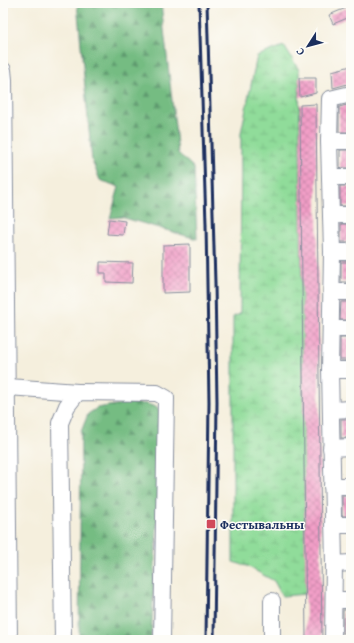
<svg xmlns="http://www.w3.org/2000/svg" width="354" height="643" viewBox="0 0 354 643" font-family="'Gentium Book Plus',serif">
<style>
.forest{fill:url(#forest-firs);stroke:#487670}
.wetland{fill:url(#wetland-marsh);stroke:#56867c}
.building{fill:url(#building-cross-hatch)}
.lines{fill:none;stroke-linecap:round;stroke-linejoin:round}
.minor-casing{stroke:#888f9e;stroke-width:18}
.minor{stroke:#fff;stroke-width:16}
.rail{stroke:#1b2f5e;stroke-width:3}
.poi-dot{fill:#d1495b;stroke:#fdfcf7;stroke-width:1.5}
.labels{text-anchor:middle;dominant-baseline:central;stroke-width:3;stroke-linejoin:round;paint-order:stroke}
.poi-label{font-size:13px;font-weight:bold;fill:#1b2f5e;stroke:#fdfcf7;text-anchor:start}
</style>
<defs>
<pattern id="forest-firs" width="22" height="20" patternUnits="userSpaceOnUse"><rect width="22" height="20" fill="#74bc82"/><path d="M5 1l3.5 6h-7zM16 11l3.5 6h-7z" fill="#5e996e"/></pattern>
<pattern id="wetland-marsh" width="20" height="14" patternUnits="userSpaceOnUse"><rect width="20" height="14" fill="#90dc9a"/><path d="M1 5h8M5 5V1M11 12h8M15 12V8" fill="none" stroke="#7cbd87"/></pattern>
<pattern id="building-cross-hatch" width="8" height="8" patternUnits="userSpaceOnUse"><rect width="8" height="8" fill="#f29fc7"/><path d="M0 0l8 8M0 8l8-8" fill="none" stroke="#c382a5"/></pattern>
</defs>
<rect width="100%" height="100%" fill="#fdfcf7"/>
<filter id="ink" filterUnits="userSpaceOnUse"><feTurbulence type="fractalNoise" baseFrequency=".025" numOctaves="2"/><feDisplacementMap in="SourceGraphic" scale="8" xChannelSelector="R" yChannelSelector="G"/><feConvolveMatrix kernelMatrix="1 2 1 2 8 2 1 2 1" color-interpolation-filters="sRGB"/></filter>
<filter id="wash" filterUnits="userSpaceOnUse"><feTurbulence type="fractalNoise" baseFrequency=".012" numOctaves="4" result="noise"/><feDisplacementMap in="SourceGraphic" scale="16" xChannelSelector="R" yChannelSelector="G"/><feGaussianBlur stdDeviation="0.9" result="paint"/><feColorMatrix in="noise" values="0 0 0 0 0 0 0 0 0 0 0 0 0 0 0 0 0 1.4 0 .05"/><feComposite in="paint" operator="in"/></filter>
<g filter="url(#wash)">
<rect width="100%" height="100%" fill="#f5efdd"/>
<g class="forest">
<polygon points="77,3 161,3 178,153 194,168 197,239 121,217 110,218 119,187 100,180 92,161"/>
<polygon points="127,403 147,404 156,407 163,414 151,640 79,640 81,432 88,414 97,408"/>
</g>
<polygon class="wetland" points="284,46 299,70 306,594 282,596 274,581 247,566 233,562 233,317 240,314 241,133 257,56"/>
<g id="blocks">
<g class="building">
<polygon points="346,8 350,17 333,24 329,15"/>
<polygon points="351,66 351,83 333,88 332,71"/>
<polygon points="299,78 316,78 316,93 300,97"/>
<polygon points="316,104 322,640 306,640 300,105"/>
<polygon points="351,104 351,132 339,132 339,107"/>
<rect x="340" y="150" width="11" height="18"/>
<rect x="340" y="186" width="11" height="20"/>
<polygon points="109,219 125,221 123,235 107,234"/>
<rect x="341" y="224" width="10" height="18"/>
<polygon points="190,244 190,292 163,293 163,245"/>
<polygon points="100,262 133,263 132,283 106,282 106,273 100,273"/>
<rect x="341" y="262" width="10" height="20"/>
<polygon points="341,302 351,302 351,320 340,320"/>
<rect x="340" y="338" width="11" height="22"/>
<rect x="341" y="419" width="10" height="19"/>
<rect x="342" y="496" width="9" height="20"/>
<rect x="343" y="610" width="8" height="23"/>
</g>
</g>
</g>
<g filter="url(#ink)">
<use href="#blocks" fill-opacity="0" stroke="#888f9e" stroke-width="1"/>
<g class="lines">
<g class="minor-casing">
<g id="minor">
<polyline points="3,70 4,80 9,640"/>
<polyline points="329,141 351,141"/>
<polyline points="330,177 351,177"/>
<polyline points="331,215 351,215"/>
<polyline points="332,252 351,252"/>
<polyline points="332,292 351,292"/>
<polyline points="331,329 351,329"/>
<polyline points="330,370 351,370"/>
<polyline points="8,387 78,392"/>
<polyline points="332,410 351,409"/>
<polyline points="331,448 351,447"/>
<polyline points="332,486 351,486"/>
<polyline points="333,525 351,525"/>
<polyline points="334,564 351,563"/>
<polyline points="334,600 351,600"/>
<polyline points="63,640 60,423 67,406 78,392 157,393 166,398 162,640"/>
<polyline points="272,640 272,601"/>
<polyline points="333,640 334,564 330,370 332,252 329,141 330,99 351,94"/>
</g>
</g>
<use href="#minor" class="minor"/>
<g class="rail">
<polyline points="199,3 206,224 209,402 206,640"/>
<polyline points="207,3 215,283 217,402 214,640"/>
</g>
</g>
</g>
<rect class="poi-dot" x="206" y="519" width="10" height="10" rx="2"/>
<g class="labels">
<g class="poi-label">
<text x="220" y="524">Фестывальны</text>
</g>
</g>
<rect width="354" height="643" fill="none" stroke="#fdfcf7" stroke-width="16"/>
<g transform="translate(308 46) rotate(234)" stroke="#fdfcf7" stroke-width="3" paint-order="stroke">
<path d="M0-3L7 15L0 10L-7 15Z" fill="#1b2f5e"/>
<text y="-6" font-size="11" font-weight="bold" text-anchor="middle" fill="#1b2f5e">С</text>
</g>
</svg>
